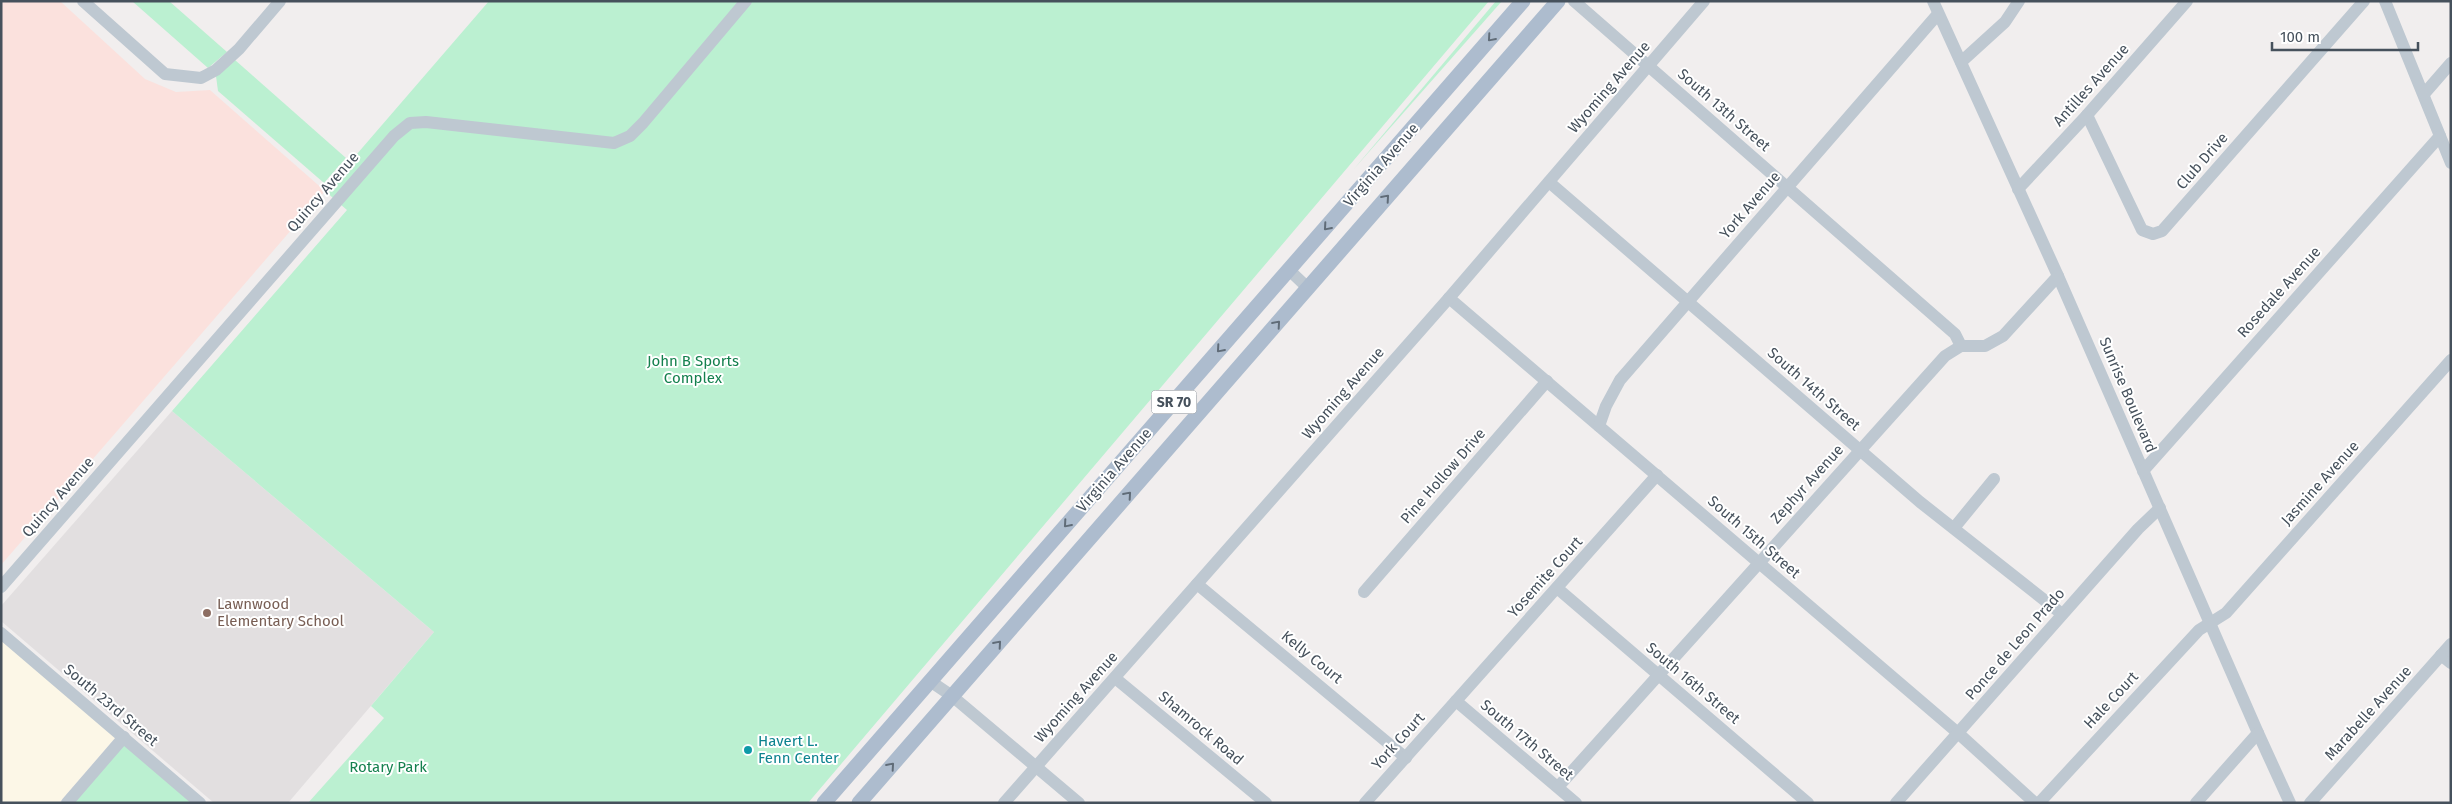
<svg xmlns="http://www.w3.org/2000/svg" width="2452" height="804" viewBox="0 0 2452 804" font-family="'Fira Sans',sans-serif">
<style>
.commercial{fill:#fcf7e7}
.education{fill:#e2dfe0}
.medical{fill:#fbe1dd}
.green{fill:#bbf0d1}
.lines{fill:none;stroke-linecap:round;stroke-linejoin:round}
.minor{stroke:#bec8d1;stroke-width:12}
.major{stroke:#adbcce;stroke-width:15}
.oneway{stroke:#606c78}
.education-dot{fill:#8d6e63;stroke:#fff;stroke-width:2}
.culture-dot{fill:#0f9aa8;stroke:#fff;stroke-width:2}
.labels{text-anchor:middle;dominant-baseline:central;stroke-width:4;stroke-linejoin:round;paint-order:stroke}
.shield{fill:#fff;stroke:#7e858d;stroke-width:1}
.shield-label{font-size:14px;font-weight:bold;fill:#46515c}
.street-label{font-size:15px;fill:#46515c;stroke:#fff}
.park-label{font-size:15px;fill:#14804e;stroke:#fff}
.education-label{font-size:15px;fill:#785e54;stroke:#fff;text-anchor:start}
.culture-label{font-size:15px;fill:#0d838f;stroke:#fff;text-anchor:start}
</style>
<rect width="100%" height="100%" fill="#f1eeee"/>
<polygon class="commercial" points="1,640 116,737 59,803 1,803"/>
<polygon class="education" points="172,411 434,632 288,803 214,803 1,621 1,606"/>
<polygon class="medical" points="1,1 60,1 145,79 176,92 210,90 325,191 1,565"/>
<g class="green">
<polygon points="132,1 169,1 227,52 208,68"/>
<polygon points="489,1 1489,1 808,803 308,803 384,718 371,706 434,632 172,411 347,210 325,191"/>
<polygon points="1496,1 1502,1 1353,170"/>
<polygon points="235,60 346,158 324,183 218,91 216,76"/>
<polygon points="125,744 192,803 74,803"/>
</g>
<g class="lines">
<g class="minor">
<polyline points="83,1 165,74 201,78 216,70 239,49 280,1"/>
<polyline points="1574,1 1955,334 1961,346"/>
<polyline points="1933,1 2058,276 2258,733 2290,803"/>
<polyline points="2385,1 2451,163"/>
<polyline points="1961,62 2005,22 2019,1"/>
<polyline points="2424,94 2451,63"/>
<polyline points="2087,115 2142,230 2153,234 2162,231 2364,1"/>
<polyline points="1549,182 1920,502 2062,614"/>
<polyline points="2018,189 2087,115 2187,1"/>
<polyline points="1289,270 1308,288"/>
<polyline points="1449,298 1958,733 2035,803"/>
<polyline points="1599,426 1606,406 1620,380 1938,14"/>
<polyline points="2143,471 2440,136"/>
<polyline points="1954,528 1994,479"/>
<polyline points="1197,584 1406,758"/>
<polyline points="1,587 394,136 410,123 426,122 614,143 630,136 643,123 746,1"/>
<polyline points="1557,588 1808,803"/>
<polyline points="1364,592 1547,381"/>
<polyline points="1,633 200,803"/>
<polyline points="2441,655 2451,663"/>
<polyline points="1115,678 1266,803"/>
<polyline points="930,681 952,696 1079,803"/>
<polyline points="1456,701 1576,803"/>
<polyline points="1558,787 1945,356 1961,346 1985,346 2003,336 2058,276"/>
<polyline points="67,803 124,737"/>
<polyline points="1004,803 1449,298 1704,1"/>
<polyline points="1365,803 1657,475"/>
<polyline points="1896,803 2138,529 2160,508"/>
<polyline points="2039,803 2199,630 2226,613 2451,360"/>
<polyline points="2196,803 2258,733"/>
<polyline points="2310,803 2451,644"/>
</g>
<g class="major">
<polyline points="824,803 1523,1"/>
<polyline points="859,803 1558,1"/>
</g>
</g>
<defs><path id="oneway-chevron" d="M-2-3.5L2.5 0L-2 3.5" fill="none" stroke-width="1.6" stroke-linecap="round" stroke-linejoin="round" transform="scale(1.25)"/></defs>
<g class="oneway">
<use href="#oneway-chevron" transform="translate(1491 38) rotate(131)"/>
<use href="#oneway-chevron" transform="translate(1386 198) rotate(-49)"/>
<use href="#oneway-chevron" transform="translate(1327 227) rotate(131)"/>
<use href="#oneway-chevron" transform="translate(1277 324) rotate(-49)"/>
<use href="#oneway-chevron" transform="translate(1220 349) rotate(131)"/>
<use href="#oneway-chevron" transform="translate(1128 495) rotate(-49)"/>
<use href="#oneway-chevron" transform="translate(1067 524) rotate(131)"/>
<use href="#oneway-chevron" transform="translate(998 644) rotate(-49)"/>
<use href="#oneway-chevron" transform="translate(891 766) rotate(-49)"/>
</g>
<circle class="education-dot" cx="207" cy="613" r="5"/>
<circle class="culture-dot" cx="748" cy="750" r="5"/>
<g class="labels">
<rect class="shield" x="1151.5" y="390.5" width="45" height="23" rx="4"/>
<g class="shield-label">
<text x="1174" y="402">SR 70</text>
</g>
<g class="street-label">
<text transform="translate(2091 85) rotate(-48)">Antilles Avenue</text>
<text transform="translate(1609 87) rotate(-49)">Wyoming Avenue</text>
<text transform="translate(1724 110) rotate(41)">South 13th Street</text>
<text transform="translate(2202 161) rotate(-49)">Club Drive</text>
<text transform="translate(1381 165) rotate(-49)">Virginia Avenue</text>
<text transform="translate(323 192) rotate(-49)">Quincy Avenue</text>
<text transform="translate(1750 205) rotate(-49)">York Avenue</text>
<text transform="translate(2279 292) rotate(-48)">Rosedale Avenue</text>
<text transform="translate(1814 389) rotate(41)">South 14th Street</text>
<text transform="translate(1343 393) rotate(-49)">Wyoming Avenue</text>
<text transform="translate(2128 395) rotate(67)">Sunrise Boulevard</text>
<text transform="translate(1114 470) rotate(-49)">Virginia Avenue</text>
<text transform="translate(1443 476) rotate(-49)">Pine Hollow Drive</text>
<text transform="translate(2320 483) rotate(-48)">Jasmine Avenue</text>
<text transform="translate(1807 484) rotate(-48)">Zephyr Avenue</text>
<text transform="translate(58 497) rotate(-49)">Quincy Avenue</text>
<text transform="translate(1754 537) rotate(41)">South 15th Street</text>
<text transform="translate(1545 577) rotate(-48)">Yosemite Court</text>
<text transform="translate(2015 644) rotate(-49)">Ponce de Leon Prado</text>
<text transform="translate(1312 657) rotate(39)">Kelly Court</text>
<text transform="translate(1693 683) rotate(40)">South 16th Street</text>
<text transform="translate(1076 697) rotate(-48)">Wyoming Avenue</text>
<text transform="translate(2111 700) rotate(-47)">Hale Court</text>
<text transform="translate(111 705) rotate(40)">South 23rd Street</text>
<text transform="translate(2368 713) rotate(-48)">Marabelle Avenue</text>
<text transform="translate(1201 728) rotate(40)">Shamrock Road</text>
<text transform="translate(1527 740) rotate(40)">South 17th Street</text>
<text transform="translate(1398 741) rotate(-48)">York Court</text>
</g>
<g class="park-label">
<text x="693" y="361">John B Sports<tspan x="693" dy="17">Complex</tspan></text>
<text x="388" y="767">Rotary Park</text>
</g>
<g class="education-label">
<text x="217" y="604">Lawnwood<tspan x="217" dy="17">Elementary School</tspan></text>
</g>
<g class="culture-label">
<text x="758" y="741">Havert L.<tspan x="758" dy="17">Fenn Center</tspan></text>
</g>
</g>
<rect width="2452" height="804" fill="none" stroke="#46515c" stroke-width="5"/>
<path d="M2272 42v8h146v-8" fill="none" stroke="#46515c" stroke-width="2.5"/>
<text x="2280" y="42" font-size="15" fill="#46515c" stroke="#ffffff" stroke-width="4" paint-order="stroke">100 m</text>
</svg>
